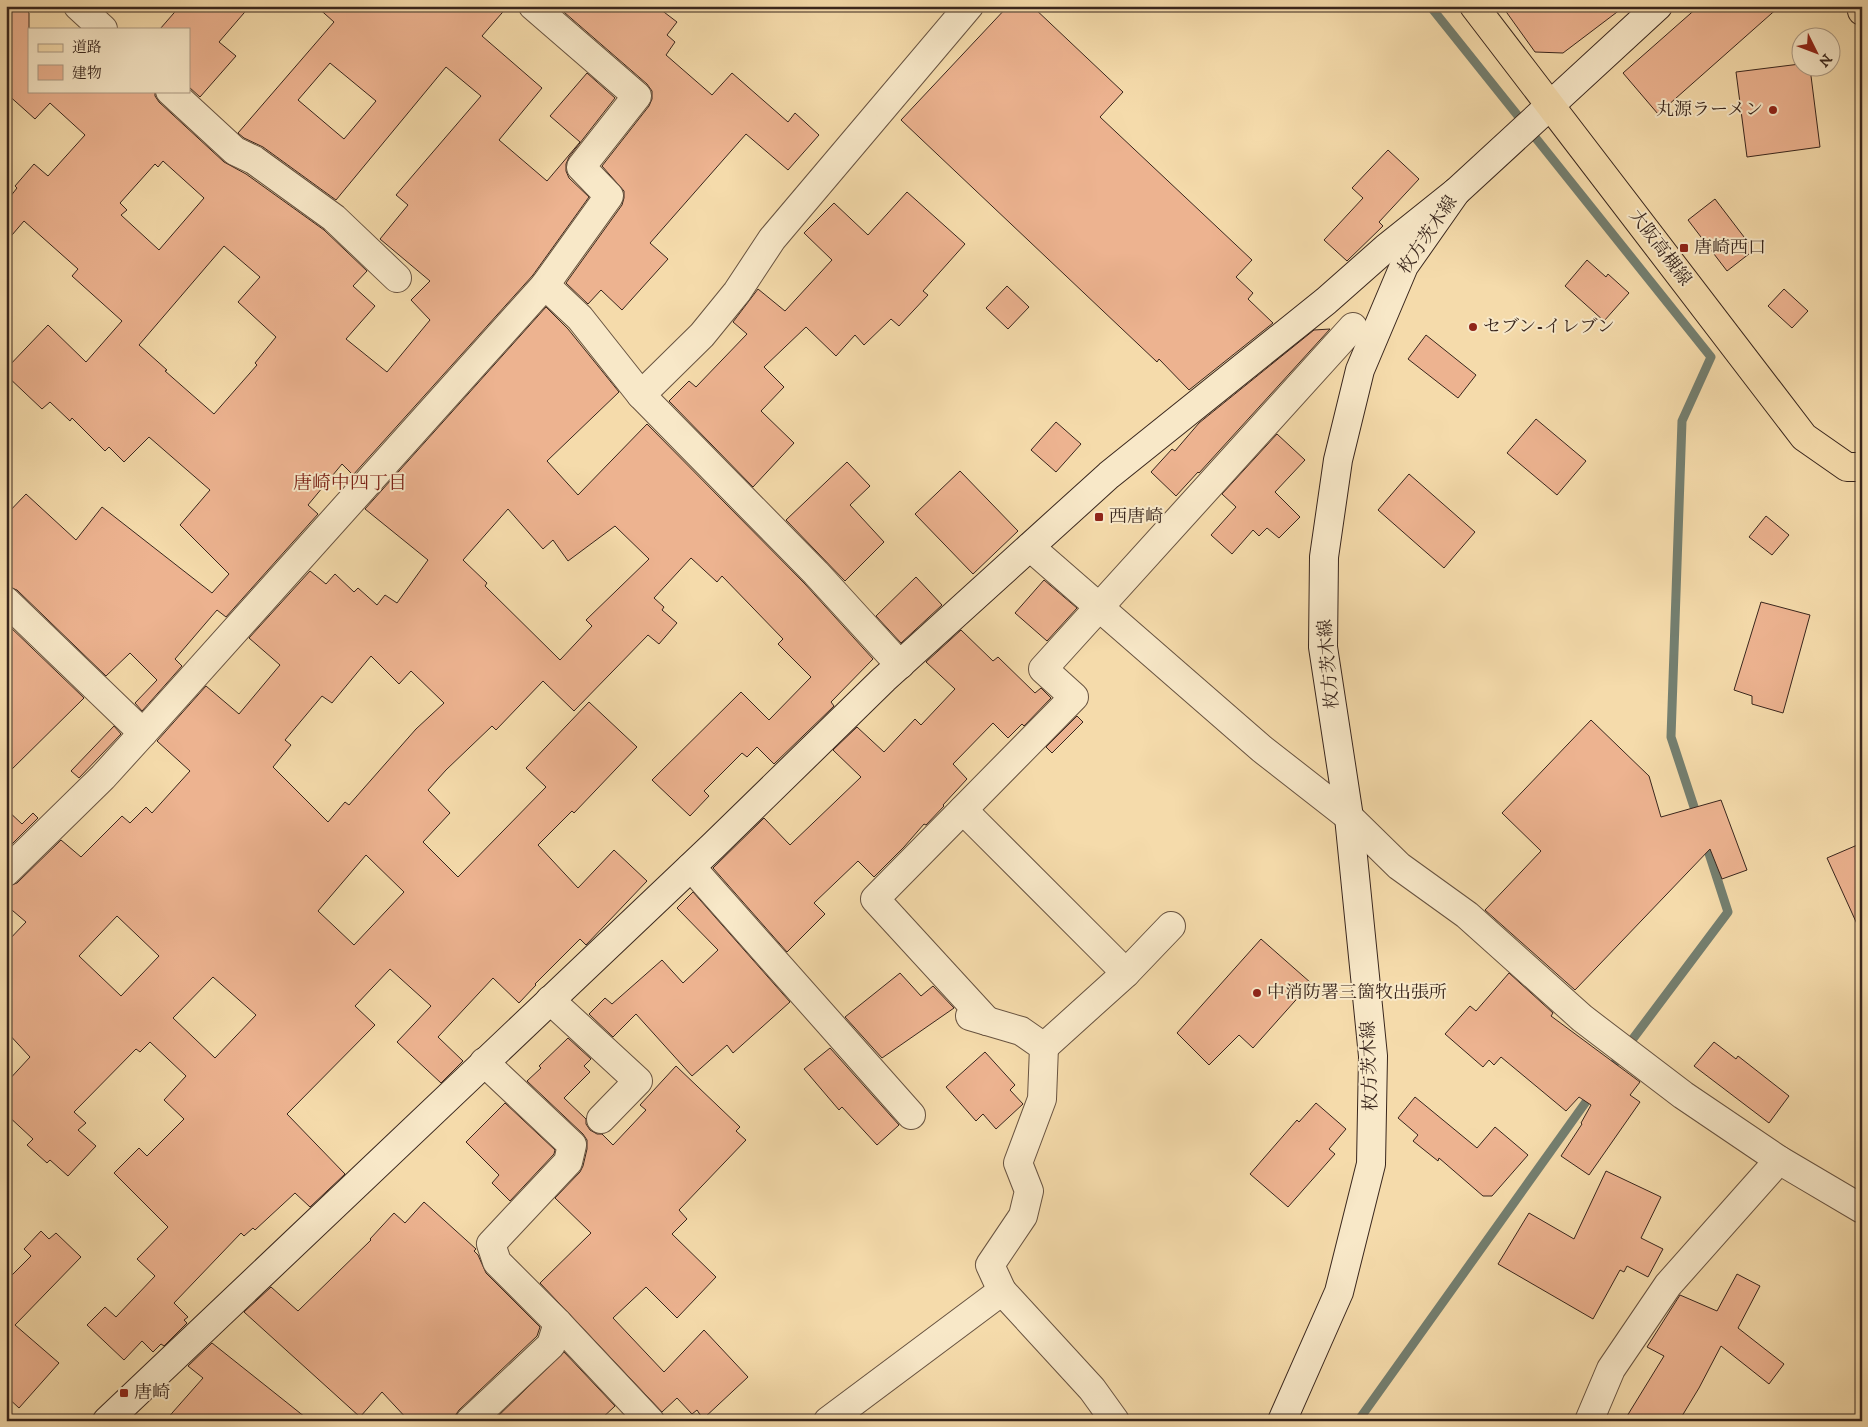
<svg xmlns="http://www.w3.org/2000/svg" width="1868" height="1427" viewBox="0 0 1868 1427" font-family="'IM FELL DW Pica','Noto Serif JP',serif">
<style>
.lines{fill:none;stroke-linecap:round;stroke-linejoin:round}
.stream{stroke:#747f70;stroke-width:9}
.building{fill:#edb390;stroke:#39261d;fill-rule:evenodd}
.street-casing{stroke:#685340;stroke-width:30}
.secondary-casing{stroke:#39261d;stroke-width:30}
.primary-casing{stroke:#39261d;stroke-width:30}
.street{stroke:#f8e8c8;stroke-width:28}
.secondary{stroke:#f8e8c8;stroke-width:28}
.primary{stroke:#f5dbab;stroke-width:28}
.poi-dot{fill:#8f2418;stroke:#f8e8c8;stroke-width:2}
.labels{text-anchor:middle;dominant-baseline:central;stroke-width:4;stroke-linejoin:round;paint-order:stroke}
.poi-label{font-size:18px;fill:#39261d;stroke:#f8e8c8;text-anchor:start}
.street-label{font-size:18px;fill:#39261d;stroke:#f8e8c8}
.neighbourhood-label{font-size:19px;fill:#7a1f14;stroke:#f8e8c8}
</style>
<rect width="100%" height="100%" fill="#f5dbab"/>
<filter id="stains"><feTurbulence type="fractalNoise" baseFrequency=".004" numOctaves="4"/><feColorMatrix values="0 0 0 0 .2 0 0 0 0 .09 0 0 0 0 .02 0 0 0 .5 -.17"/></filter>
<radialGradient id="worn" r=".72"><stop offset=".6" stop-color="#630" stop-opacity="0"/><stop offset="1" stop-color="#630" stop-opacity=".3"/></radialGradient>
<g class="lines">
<g class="stream">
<polyline points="1430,6 1711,357 1682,421 1671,737 1698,819"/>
<polyline points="1608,1072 1728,912 1705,841"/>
<polyline points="1358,1421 1593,1092"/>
</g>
</g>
<g class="building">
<path d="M 6,6 L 22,6 L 29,13 L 29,91 L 155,91 L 155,96 L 159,102 L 224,162 L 246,174 L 324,230 L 367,271 L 353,286 L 375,306 L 346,339 L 387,372 L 430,320 L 411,300 L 430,281 L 380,239 L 408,205 L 396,195 L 481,96 L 446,67 L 336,200 L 263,147 L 244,138 L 238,133 L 334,22 L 316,6 L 508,6 L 482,36 L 542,88 L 499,140 L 547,181 L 580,142 L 550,116 L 587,73 L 615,98 L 569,157 L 566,164 L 566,171 L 569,178 L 589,197 L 533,275 L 353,475 L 342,464 L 308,505 L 318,514 L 226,617 L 217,610 L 175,659 L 182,666 L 142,711 L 135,703 L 157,680 L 130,653 L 106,676 L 17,590 L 6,586 L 6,515 L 26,494 L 76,540 L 102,507 L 212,593 L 229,574 L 180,525 L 210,490 L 149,437 L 124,462 L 109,447 L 105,451 L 72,418 L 70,421 L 50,402 L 42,409 L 6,375 L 6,369 L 48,325 L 86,362 L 122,321 L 72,276 L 78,269 L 24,221 L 6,242 L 6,202 L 17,188 L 15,186 L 34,164 L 48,176 L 85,135 L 50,103 L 35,119 L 6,93 ZM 330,63 L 376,101 L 344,139 L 298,100 ZM 163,161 L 204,198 L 159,250 L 121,215 L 127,210 L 120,203 L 155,164 L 158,167 ZM 224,246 L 260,277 L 238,302 L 276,337 L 255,363 L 257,365 L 214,414 L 165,371 L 167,370 L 139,345 Z"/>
<polygon points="180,6 250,6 219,42 236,56 200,97 189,87 189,29 160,29"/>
<polygon points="557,6 656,6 677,22 667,35 675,42 666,55 712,95 732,73 788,122 795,113 819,135 788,170 746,134 650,243 668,259 622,310 601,290 588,304 566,283 622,205 624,198 624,191 602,166 649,106 652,99 652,91 647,84"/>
<polygon points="1008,6 1032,6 1123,92 1100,117 1252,260 1236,277 1253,293 1248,299 1273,323 1189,390 1159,359 1157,362 901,120"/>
<polygon points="1502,6 1625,6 1563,53 1535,52"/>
<polygon points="1699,6 1780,6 1658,114 1623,73"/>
<polygon points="1800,64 1800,68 1810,68 1820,147 1747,157 1736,72"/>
<polygon points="1388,150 1419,179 1379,222 1383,226 1347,261 1324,240 1363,198 1352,188"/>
<polygon points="907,192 965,244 923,291 928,295 899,326 891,319 864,345 855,335 836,356 806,327 764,367 784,387 761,411 794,443 753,487 669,401 689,381 696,387 747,334 733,322 758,289 785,311 832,260 804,233 834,203 868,235"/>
<polygon points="1715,199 1754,250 1727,271 1688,220"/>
<polygon points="1587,260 1606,277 1608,274 1629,293 1604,321 1565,286"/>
<polygon points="1007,286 1029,307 1008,329 986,308"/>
<polygon points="1784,289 1808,311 1792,328 1768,306"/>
<path d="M 546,307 L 568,329 L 619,392 L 547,461 L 578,495 L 647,424 L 805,584 L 873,659 L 831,702 L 834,706 L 774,764 L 757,747 L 747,757 L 742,753 L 704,791 L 709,796 L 690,816 L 652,780 L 741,692 L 769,720 L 811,677 L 778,644 L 783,639 L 722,576 L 717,582 L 691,558 L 654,598 L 664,607 L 662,610 L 677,623 L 659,644 L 648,635 L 574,711 L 543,681 L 496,730 L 492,726 L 446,770 L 428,790 L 450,813 L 423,842 L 458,877 L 546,787 L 526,768 L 589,702 L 637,747 L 574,813 L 572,811 L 538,845 L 578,888 L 614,850 L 647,881 L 586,945 L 580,939 L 535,984 L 536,985 L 519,1003 L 493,978 L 438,1037 L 463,1061 L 441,1083 L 397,1042 L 431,1006 L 390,969 L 355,1006 L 375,1025 L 287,1114 L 345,1174 L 310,1207 L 295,1193 L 255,1230 L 253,1228 L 244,1236 L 241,1233 L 174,1303 L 188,1317 L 184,1320 L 187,1323 L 164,1346 L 161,1344 L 153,1352 L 142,1341 L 124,1360 L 87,1325 L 105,1307 L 116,1317 L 155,1276 L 137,1259 L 168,1227 L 114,1173 L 139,1148 L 147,1156 L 184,1119 L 164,1100 L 186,1076 L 150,1042 L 140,1052 L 136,1049 L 74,1112 L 86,1123 L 78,1130 L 96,1146 L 68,1176 L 50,1160 L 47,1163 L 27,1145 L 33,1139 L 6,1114 L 6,1083 L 30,1057 L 6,1031 L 6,943 L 26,922 L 6,905 L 6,887 L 17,883 L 61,840 L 81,857 L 122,816 L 130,823 L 146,807 L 152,813 L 190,771 L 157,741 L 206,686 L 239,714 L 280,665 L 249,638 L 310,571 L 326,584 L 335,574 L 354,592 L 358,588 L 377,605 L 385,595 L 397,603 L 428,560 L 365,509 ZM 508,509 L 543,549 L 553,540 L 568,561 L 615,526 L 649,559 L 586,620 L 592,626 L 560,660 L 485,586 L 487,583 L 463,560 ZM 371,656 L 399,684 L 411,671 L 444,703 L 416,729 L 349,805 L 345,802 L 328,822 L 273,767 L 291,745 L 285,740 L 322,696 L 332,703 ZM 366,855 L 404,892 L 354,945 L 318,911 ZM 117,916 L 159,956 L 121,996 L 79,956 ZM 213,977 L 256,1015 L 215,1058 L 173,1018 Z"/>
<polygon points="1330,329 1199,473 1198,472 1176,496 1151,472 1172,449 1175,451 1199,423 1314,330"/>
<polygon points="1426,335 1476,375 1458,398 1408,359"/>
<polygon points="1536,419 1586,461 1557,495 1507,453"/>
<polygon points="1056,422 1081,444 1056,472 1031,450"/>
<polygon points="1277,434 1305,460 1275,492 1300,517 1279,538 1267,528 1259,536 1253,530 1232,554 1211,535 1236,507 1222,494"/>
<polygon points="847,462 870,486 850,505 884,542 845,581 786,520"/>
<polygon points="960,471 1018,531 973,574 915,514"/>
<polygon points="1409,474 1475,532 1444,568 1378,510"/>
<polygon points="1766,516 1789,535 1772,555 1749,537"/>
<polygon points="916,577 942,605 901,643 876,616"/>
<polygon points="1044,580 1077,608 1047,641 1015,613"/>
<polygon points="1761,602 1810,615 1783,713 1752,704 1752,696 1734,690"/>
<polygon points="6,623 84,698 6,775"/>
<polygon points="961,630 993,661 998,657 1035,693 1041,688 1051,698 1024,726 1022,724 1008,738 993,723 953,764 967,779 943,805 944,806 926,825 924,824 904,847 874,877 858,861 814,903 825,914 787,952 713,868 764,818 790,845 861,777 833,750 857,727 884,752 915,719 921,725 955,689 926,662"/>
<polygon points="1077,716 1083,722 1052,753 1046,747"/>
<polygon points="1591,720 1649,776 1661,817 1721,800 1747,870 1722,879 1710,849 1575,990 1485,910 1541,851 1502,813"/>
<polygon points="114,726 121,734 79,778 71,771"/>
<polygon points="6,809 22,824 33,813 38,818 6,850"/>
<polygon points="1862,843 1862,935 1827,858"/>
<polygon points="693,892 790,1002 733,1053 727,1045 692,1076 636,1014 613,1037 589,1014 605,998 612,1004 662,960 683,983 718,950 677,908"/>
<polygon points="1261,939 1311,983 1253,1048 1239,1035 1209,1065 1177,1033"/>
<polygon points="900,973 921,996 933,986 954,1008 882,1058 845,1017"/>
<polygon points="1509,973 1553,1013 1551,1016 1640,1082 1630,1095 1640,1102 1589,1175 1561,1156 1582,1124 1581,1123 1591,1105 1579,1097 1566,1111 1501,1057 1494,1065 1489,1060 1483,1067 1445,1034 1470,1006 1476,1011"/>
<polygon points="568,1038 591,1059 584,1066 590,1072 564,1098 586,1119 586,1124 590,1130 597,1134 602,1134 613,1145 646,1110 640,1105 676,1066 740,1127 736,1131 746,1140 679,1210 687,1219 672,1234 716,1277 677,1318 646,1287 613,1318 664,1372 704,1330 748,1377 703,1419 697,1410 692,1414 677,1398 662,1412 540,1283 591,1233 555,1198 580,1172 583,1166 587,1149 587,1140 583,1134 527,1081 541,1068 539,1066"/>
<polygon points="1714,1042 1736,1059 1738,1056 1789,1096 1769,1123 1694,1066"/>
<polygon points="830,1048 899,1125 877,1145 842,1107 839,1110 804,1069"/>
<polygon points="985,1052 1015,1085 1010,1090 1023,1104 996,1129 983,1114 976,1121 946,1087"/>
<polygon points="1415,1097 1477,1148 1495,1127 1528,1155 1492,1196 1483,1196 1439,1158 1438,1161 1413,1141 1418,1135 1398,1118"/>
<polygon points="505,1103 555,1150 554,1154 510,1201 492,1183 499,1175 466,1142"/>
<polygon points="1316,1103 1346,1129 1329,1149 1335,1154 1288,1207 1250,1174 1297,1120 1299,1122"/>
<polygon points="1606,1171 1661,1197 1641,1238 1663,1249 1648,1277 1627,1266 1624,1272 1620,1270 1593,1319 1498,1264 1529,1213 1574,1239"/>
<polygon points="424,1202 476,1249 474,1251 478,1255 486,1273 540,1327 537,1336 459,1410 455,1416 455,1421 409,1421 382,1392 360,1417 244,1312 271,1287 298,1311 371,1240 370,1239 394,1213 405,1223"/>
<polygon points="41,1231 49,1239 56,1233 81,1257 15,1325 59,1363 19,1408 6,1396 6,1281 31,1256 24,1249"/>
<polygon points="1737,1274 1760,1286 1738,1328 1784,1364 1769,1384 1721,1346 1699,1388 1679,1421 1624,1421 1664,1356 1647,1347 1680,1295 1717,1311"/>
<polygon points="212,1343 310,1421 165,1421 203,1378 188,1366"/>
<polygon points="564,1352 615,1406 599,1421 493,1421"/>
</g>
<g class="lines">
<g class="street-casing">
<g id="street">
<polyline points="78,6 103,29"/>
<polyline points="533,6 637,96 581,167 609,196 545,285"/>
<polyline points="170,91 235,151 254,160 334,218 397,278"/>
<polyline points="1030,547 1262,749 1349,817 1399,866 1467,915 1582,1018 1683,1095 1779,1160 1862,1209"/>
<polyline points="6,601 143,733"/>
<polyline points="900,665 816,573 641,395 702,335 737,292 772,239 969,6"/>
<polyline points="963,810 1126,973"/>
<polyline points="691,867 911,1115"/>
<polyline points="6,872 103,777 143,733 545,285 580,318 641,395"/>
<polyline points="550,1000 638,1081 601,1119"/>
<polyline points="970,1016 1021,1031 1044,1047 1042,1099 1018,1163 1029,1191 1023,1216 990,1265 1002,1291"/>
<polyline points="987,1021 875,899 1074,697 1043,669 1353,327"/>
<polyline points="1044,1047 1126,973 1171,926"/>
<polyline points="484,1062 572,1145 568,1162 491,1244 497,1262 558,1323 650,1421"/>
<polyline points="470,1421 551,1345 558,1323"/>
<polyline points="828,1421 1002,1291 1092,1389 1115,1421"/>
<polyline points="1589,1421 1611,1369 1668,1285 1779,1160"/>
</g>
</g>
<g class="secondary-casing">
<g id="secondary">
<polyline points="107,1421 713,846 884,679 1109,475 1326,301 1386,248 1456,192"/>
<polyline points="1282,1421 1339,1292 1371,1164 1373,1056 1349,817 1323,647 1324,557 1338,460 1360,370 1404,266 1456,192 1658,6"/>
</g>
</g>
<g class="primary-casing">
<g id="primary">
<polyline points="1474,6 1804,437 1847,467 1862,467"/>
<polyline points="1861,6 1862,11"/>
</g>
</g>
<use href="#street" class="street"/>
<use href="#secondary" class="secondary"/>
<use href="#primary" class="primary"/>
</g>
<g class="poi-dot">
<circle cx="1773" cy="110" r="5"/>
<rect x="1679" y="243" width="10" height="10" rx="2.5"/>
<circle cx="1473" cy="327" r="5"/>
<rect x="1094" y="512" width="10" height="10" rx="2.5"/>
<circle cx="1257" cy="993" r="5"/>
<rect x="119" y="1388" width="10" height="10" rx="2.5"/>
</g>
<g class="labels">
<g class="poi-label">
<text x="1763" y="110" text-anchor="end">丸源ラーメン</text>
<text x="1694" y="248">唐崎西口</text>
<text x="1483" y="327">セブン-イレブン</text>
<text x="1109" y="517">西唐崎</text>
<text x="1267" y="993">中消防署三箇牧出張所</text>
<text x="134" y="1393">唐崎</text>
</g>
<g class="street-label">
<text transform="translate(1428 235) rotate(-56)">枚方茨木線</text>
<text transform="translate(1660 248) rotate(53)">大阪高槻線</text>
<text transform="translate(1329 664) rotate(-95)">枚方茨木線</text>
<text transform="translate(1370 1066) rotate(-92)">枚方茨木線</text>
</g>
<g class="neighbourhood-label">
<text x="350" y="483">唐崎中四丁目</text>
</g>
</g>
<rect width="1868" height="1427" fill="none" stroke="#f5dbab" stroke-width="25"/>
<rect x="8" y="8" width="1853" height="1412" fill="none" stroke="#39261d" stroke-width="2.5"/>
<rect x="12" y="12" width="1843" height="1402" fill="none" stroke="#39261d"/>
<rect x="28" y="28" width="162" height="65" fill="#f8e8c8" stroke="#ac9a84"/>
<rect x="38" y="44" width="25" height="8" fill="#f5dbab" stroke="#ac9a84"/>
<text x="72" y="52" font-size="15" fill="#39261d">道路</text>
<rect x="38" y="65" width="25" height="15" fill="#edb390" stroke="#ac9a84"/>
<text x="72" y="78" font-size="15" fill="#39261d">建物</text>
<g transform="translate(1816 52) rotate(132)"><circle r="24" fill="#f8e8c8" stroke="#ac9a84"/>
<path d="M0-4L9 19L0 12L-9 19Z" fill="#8f2418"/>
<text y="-8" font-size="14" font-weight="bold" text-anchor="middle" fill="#39261d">N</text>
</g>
<rect width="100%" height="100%" filter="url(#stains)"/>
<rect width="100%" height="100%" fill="url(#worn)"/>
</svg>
